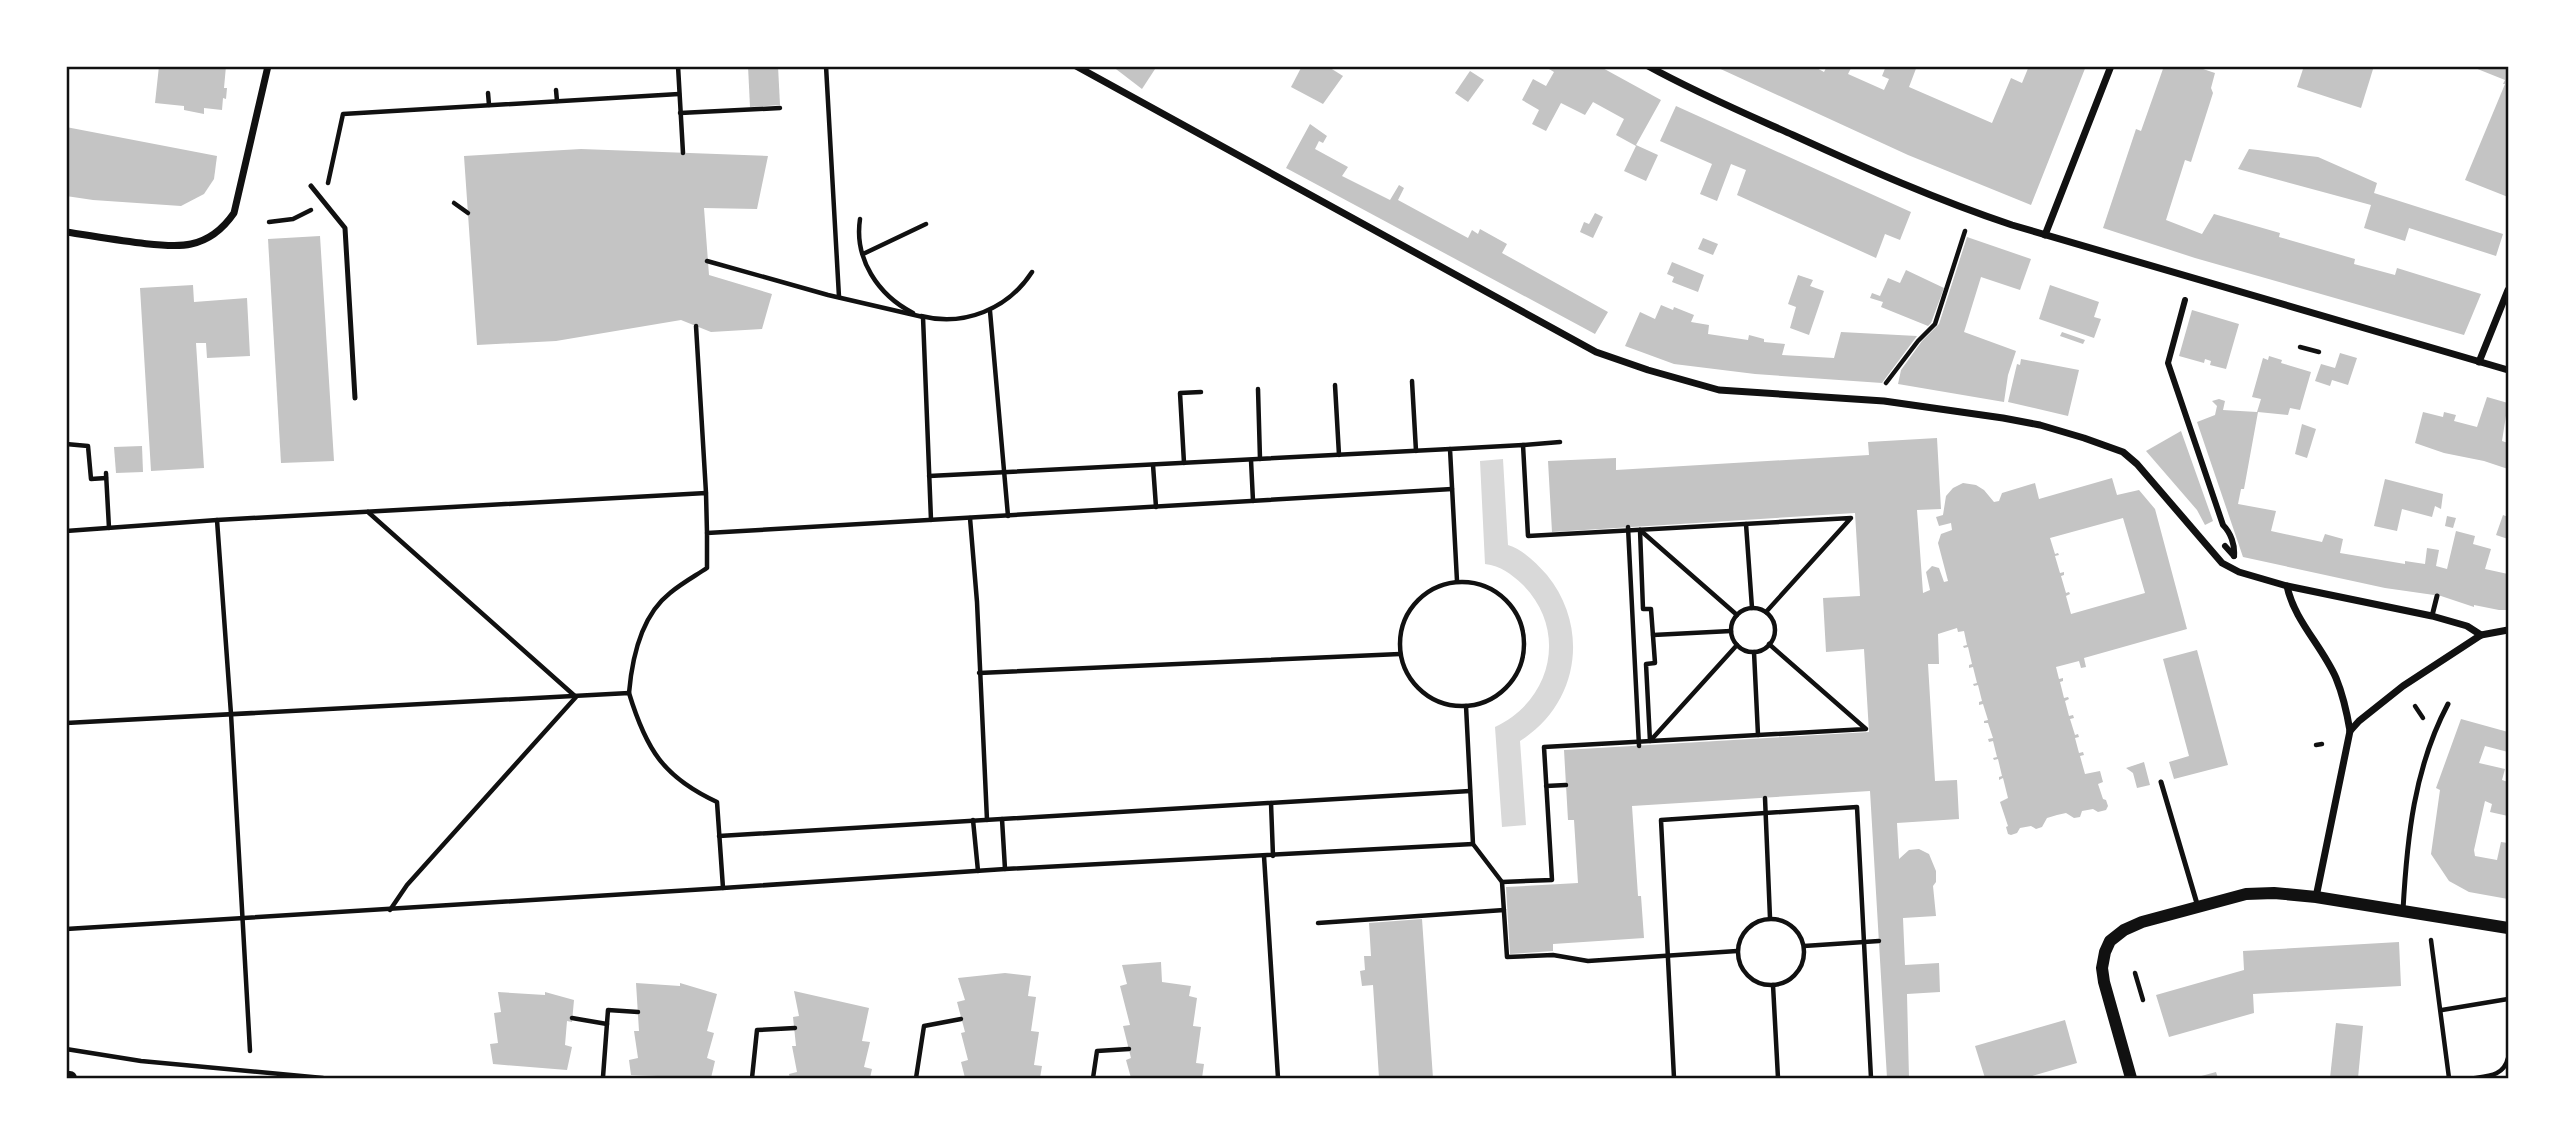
<svg xmlns="http://www.w3.org/2000/svg" width="2575" height="1145" viewBox="0 0 2575 1145" font-family="'Space Grotesk',sans-serif">
<style>
.water{fill:#d9d9d9}
.building{fill:#c4c4c4;fill-rule:evenodd}
.lines{fill:none;stroke-linecap:round;stroke-linejoin:round}
.path{stroke:#111;stroke-width:4.5}
.service{stroke:#111;stroke-width:5}
.pedestrian{stroke:#111;stroke-width:6}
.minor{stroke:#111;stroke-width:7}
.tertiary{stroke:#111;stroke-width:12}
.secondary{stroke:#111;stroke-width:14}
.neatline{fill:none;stroke:#111;stroke-width:2.5}
</style>
<rect width="100%" height="100%" fill="#fff"/>
<path class="water" d="M 1503,459 L 1508,545 C 1524,550 1536,563 1547,575 C 1590,628 1579,704 1520,741 L 1526,825 L 1502,827 L 1495,727 C 1553,700 1568,629 1522,584 C 1511,574 1501,566 1485,564 L 1480,461 Z"/>
<g class="building">
<polygon points="159,66 226,66 224,88 227,88 226,99 223,98 222,110 204,108 204,114 184,110 184,106 155,103"/>
<polygon points="748,66 778,66 780,105 750,107"/>
<polygon points="1112,66 1157,66 1142,89"/>
<polygon points="1302,66 1327,66 1343,76 1323,104 1291,87"/>
<polygon points="1544,66 1599,66 1661,100 1636,145 1658,155 1646,181 1624,171 1636,146 1616,135 1624,119 1593,102 1585,115 1561,103 1546,131 1532,124 1539,110 1522,100 1533,79 1546,86 1554,72"/>
<polygon points="1714,66 1813,66 1824,72 1827,66 1852,66 1848,74 1884,90 1889,79 1882,76 1886,66 1917,66 1909,87 1992,123 2011,78 2022,83 2029,66 2086,66 2031,205 1908,155"/>
<polygon points="2164,66 2194,66 2215,73 2211,88 2213,93 2191,162 2185,160 2166,220 2202,234 2214,214 2280,233 2279,237 2355,259 2354,264 2395,275 2397,268 2481,294 2464,335 2195,258 2103,228 2136,129 2141,131"/>
<polygon points="2304,66 2374,66 2361,108 2297,87"/>
<polygon points="2470,66 2508,66 2508,197 2465,180 2505,84 2503,84 2505,80"/>
<polygon points="1470,71 1484,80 1468,102 1455,93"/>
<polygon points="1676,106 1911,212 1900,240 1885,234 1876,258 1737,195 1746,170 1731,164 1717,201 1700,194 1712,164 1660,141"/>
<polygon points="1310,124 1327,136 1323,143 1319,141 1315,149 1348,167 1342,176 1390,200 1399,185 1404,188 1398,200 1468,238 1472,230 1478,234 1480,229 1507,244 1502,253 1608,312 1595,334 1286,168"/>
<polygon points="66,127 217,156 214,179 204,194 181,206 93,200 66,196"/>
<polygon points="581,149 768,156 757,209 704,208 709,275 772,294 762,329 711,332 681,320 556,341 477,345 464,156"/>
<polygon points="2249,149 2318,157 2377,183 2374,193 2503,234 2496,256 2409,228 2405,241 2364,228 2371,205 2238,169"/>
<polygon points="1595,213 1603,217 1593,238 1580,232 1584,222 1589,224"/>
<polygon points="320,236 334,461 281,463 268,239"/>
<polygon points="1967,237 2031,259 2020,290 1981,277 1964,332 2016,351 2008,375 2004,402 1898,384 1901,370 1922,341 1939,324"/>
<polygon points="1703,238 1718,244 1713,255 1698,249"/>
<polygon points="1672,262 1704,275 1698,292 1672,282 1674,277 1667,274"/>
<polygon points="1906,270 1944,288 1931,323 1928,326 1881,307 1883,302 1870,298 1872,293 1880,296 1888,278 1900,283"/>
<polygon points="1798,275 1813,280 1810,286 1824,291 1809,335 1790,328 1796,307 1788,304"/>
<polygon points="193,285 194,302 247,298 250,356 207,358 206,343 196,343 204,468 151,471 140,288"/>
<polygon points="2050,285 2099,302 2094,317 2101,319 2094,338 2039,319"/>
<polygon points="1661,305 1673,310 1674,307 1694,315 1691,322 1709,325 1708,334 1748,340 1749,335 1764,339 1764,342 1785,344 1782,355 1834,358 1841,332 1917,336 1882,383 1755,374 1674,364 1625,346 1640,312 1655,319"/>
<polygon points="2192,310 2239,324 2226,369 2210,365 2211,361 2205,359 2204,363 2179,356"/>
<polygon points="2062,332 2085,340 2083,344 2060,336"/>
<polygon points="2340,353 2357,358 2348,385 2332,380 2330,386 2315,381 2321,364 2335,368"/>
<polygon points="2269,356 2282,360 2281,363 2311,372 2300,410 2290,408 2288,415 2258,412 2244,489 2241,489 2238,504 2276,511 2271,531 2322,542 2325,534 2343,539 2340,553 2405,564 2405,561 2425,564 2427,548 2439,550 2436,566 2447,569 2456,531 2475,536 2473,544 2491,549 2485,569 2508,574 2508,610 2499,610 2474,605 2474,607 2441,596 2385,588 2243,557 2197,422 2215,415 2217,406 2212,401 2219,399 2225,401 2223,410 2257,412 2261,399 2252,397 2263,358 2268,360"/>
<polygon points="2021,359 2079,370 2068,416 2008,402 2017,364 2020,365"/>
<polygon points="2487,397 2508,403 2502,441 2508,443 2508,469 2484,461 2444,453 2415,443 2423,412 2443,417 2444,412 2456,415 2454,421 2477,427"/>
<polygon points="2302,424 2316,429 2307,458 2295,454"/>
<polygon points="2181,431 2213,521 2205,525 2197,510 2146,451"/>
<path d="M 1937,438 L 1941,509 L 1917,510 L 1923,593 L 1930,590 L 1926,572 L 1932,566 L 1939,568 L 1944,582 L 1948,581 L 1938,543 L 1941,534 L 1952,530 L 1951,523 L 1939,526 L 1936,517 L 1943,515 L 1946,496 L 1953,488 L 1963,483 L 1976,485 L 1984,490 L 1994,502 L 1999,501 L 2002,493 L 2035,483 L 2039,499 L 2112,478 L 2117,495 L 2139,490 L 2155,509 L 2187,629 L 2084,658 L 2086,667 L 2081,668 L 2079,661 L 2056,667 L 2059,679 L 2063,678 L 2063,681 L 2060,682 L 2064,698 L 2068,697 L 2069,699 L 2065,701 L 2069,716 L 2073,715 L 2074,718 L 2070,719 L 2075,735 L 2078,734 L 2079,737 L 2075,738 L 2079,753 L 2083,752 L 2084,755 L 2080,756 L 2085,774 L 2100,771 L 2103,782 L 2098,784 L 2103,799 L 2106,800 L 2108,806 L 2106,810 L 2098,812 L 2093,809 L 2082,811 L 2080,817 L 2074,818 L 2066,813 L 2057,815 L 2047,818 L 2042,827 L 2036,829 L 2031,826 L 2020,828 L 2017,833 L 2011,835 L 2008,834 L 2006,827 L 2008,826 L 2000,802 L 2008,798 L 2003,778 L 1999,780 L 1999,777 L 2002,776 L 1998,759 L 1994,760 L 1993,758 L 1997,757 L 1993,741 L 1989,742 L 1988,739 L 1993,738 L 1988,723 L 1984,723 L 1984,721 L 1988,720 L 1983,704 L 1979,705 L 1979,702 L 1982,701 L 1978,685 L 1974,686 L 1973,684 L 1977,683 L 1973,667 L 1969,668 L 1969,665 L 1972,664 L 1968,647 L 1964,648 L 1963,646 L 1967,645 L 1964,631 L 1958,632 L 1957,628 L 1938,634 L 1939,664 L 1928,664 L 1935,781 L 1957,780 L 1959,819 L 1897,823 L 1899,859 L 1909,850 L 1919,849 L 1929,854 L 1936,871 L 1936,882 L 1933,886 L 1936,916 L 1903,918 L 1905,965 L 1939,963 L 1940,992 L 1907,994 L 1909,1078 L 1887,1078 L 1870,791 L 1632,806 L 1638,896 L 1641,896 L 1644,938 L 1553,944 L 1553,951 L 1510,954 L 1506,887 L 1578,883 L 1574,820 L 1568,820 L 1564,750 L 1869,732 L 1864,649 L 1826,652 L 1823,598 L 1860,596 L 1855,513 L 1552,532 L 1548,461 L 1616,458 L 1616,470 L 1869,455 L 1868,442 ZM 2123,518 L 2145,593 L 2071,614 L 2066,596 L 2070,594 L 2069,592 L 2066,593 L 2061,576 L 2064,575 L 2064,572 L 2060,573 L 2055,556 L 2059,555 L 2058,553 L 2055,554 L 2050,538 Z"/>
<polygon points="142,446 143,472 116,473 114,447"/>
<polygon points="2385,479 2443,494 2441,509 2435,506 2432,517 2402,509 2397,531 2374,526"/>
<polygon points="2503,515 2508,517 2508,539 2496,535"/>
<polygon points="2447,516 2456,518 2453,528 2445,526"/>
<polygon points="2197,650 2228,765 2174,779 2169,762 2189,756 2163,659"/>
<polygon points="2461,719 2508,732 2508,752 2485,746 2479,763 2505,769 2502,780 2508,782 2508,816 2490,812 2492,804 2485,801 2474,850 2475,856 2497,860 2501,842 2508,843 2508,899 2469,892 2449,881 2431,854 2440,790 2436,788"/>
<polygon points="2144,762 2150,785 2137,788 2133,773 2126,768"/>
<polygon points="1422,919 1433,1078 1379,1078 1373,985 1362,986 1360,971 1365,970 1364,956 1371,956 1369,923"/>
<polygon points="2399,942 2401,986 2253,994 2254,1013 2169,1037 2156,995 2244,970 2243,951"/>
<polygon points="1161,962 1162,982 1191,986 1189,996 1197,998 1193,1026 1201,1027 1196,1063 1204,1064 1202,1078 1131,1078 1126,1060 1131,1058 1123,1026 1130,1025 1120,986 1127,984 1122,965"/>
<polygon points="1005,973 1031,976 1028,996 1036,997 1031,1031 1039,1032 1034,1065 1042,1066 1040,1078 965,1078 961,1062 968,1060 961,1033 965,1032 957,1002 965,1000 958,978"/>
<polygon points="636,983 680,986 680,983 717,994 707,1031 714,1033 707,1058 715,1061 711,1078 631,1075 629,1060 638,1058 634,1031 639,1031"/>
<polygon points="794,991 869,1008 862,1041 870,1042 864,1067 872,1069 870,1078 790,1078 789,1074 797,1072 792,1046 796,1046 793,1017 799,1016"/>
<polygon points="498,992 545,995 545,992 574,1000 572,1022 567,1021 565,1045 572,1047 567,1070 493,1064 490,1044 498,1043 494,1013 501,1012"/>
<polygon points="2065,1020 2077,1063 2025,1078 1985,1078 1975,1046"/>
<polygon points="2336,1023 2363,1026 2358,1078 2330,1078"/>
<polygon points="2216,1072 2218,1078 2194,1078"/>
</g>
<g class="lines">
<g class="path">
<polyline points="678,66 683,153"/>
<polyline points="826,66 839,297"/>
<polyline points="556,90 557,101"/>
<polyline points="488,93 489,105"/>
<polyline points="680,113 780,108"/>
<polyline points="328,183 343,114 679,94"/>
<polyline points="454,203 468,213"/>
<path d="M 860,219 C 854,259 878,295 913,313"/>
<polyline points="269,222 293,219 311,210"/>
<polyline points="863,254 926,224"/>
<polyline points="707,261 828,295 923,317 931,520"/>
<polyline points="990,311 1008,516"/>
<path d="M 921,316 C 964,327 1008,309 1032,272"/>
<polyline points="696,326 706,493"/>
<polyline points="2300,347 2319,352"/>
<polyline points="1412,381 1416,451"/>
<polyline points="1886,383 1918,341 1935,324 1965,231"/>
<polyline points="1335,385 1339,455"/>
<polyline points="1258,389 1260,459"/>
<polyline points="66,444 88,446 91,479 106,478"/>
<polyline points="1523,445 1560,442"/>
<polyline points="1251,460 1253,501"/>
<polyline points="1184,463 1180,393 1201,392"/>
<polyline points="1153,465 1156,507"/>
<polyline points="106,473 109,528"/>
<polyline points="929,476 1450,449"/>
<polyline points="368,512 576,697 407,885 390,910"/>
<polyline points="970,518 977,602 987,820"/>
<polyline points="217,520 231,714 250,1051"/>
<polyline points="1746,524 1752,608"/>
<polyline points="1628,527 1639,746"/>
<polyline points="1640,530 1643,609 1651,609 1655,663 1646,664 1650,741"/>
<polyline points="1640,530 1737,615"/>
<polyline points="66,531 217,520 706,493 707,533"/>
<polyline points="1457,581 1450,449 1523,445 1528,536 1851,518 1766,612"/>
<circle cx="1462" cy="644" r="62"/>
<circle cx="1753" cy="630" r="22"/>
<polyline points="1653,635 1731,631"/>
<polyline points="1754,652 1758,735"/>
<polyline points="979,673 1400,654"/>
<path d="M 629,693 C 632,658 642,615 670,593 C 682,583 695,576 707,568 L 707,533 L 1452,489"/>
<polyline points="1466,706 1473,844 1502,882 1507,957 1553,955 1588,961 1737,951"/>
<polyline points="2415,706 2423,718"/>
<path d="M 66,723 L 629,693 C 646,749 663,777 717,802 L 723,888 L 1005,869 L 1473,844"/>
<polyline points="1651,740 1737,645"/>
<polyline points="2316,745 2322,744"/>
<polyline points="1546,786 1566,785"/>
<polyline points="1765,798 1770,918"/>
<polyline points="1271,803 1273,856"/>
<polyline points="1002,819 1005,869"/>
<polyline points="973,820 978,871"/>
<polyline points="719,836 1470,791"/>
<polyline points="1264,856 1278,1078"/>
<polyline points="1502,882 1552,880 1544,747 1866,729 1769,644"/>
<circle cx="1771" cy="952" r="33"/>
<polyline points="1318,923 1504,910"/>
<polyline points="66,929 723,888"/>
<polyline points="2431,940 2449,1078"/>
<polyline points="1804,946 1879,941"/>
<polyline points="2135,973 2143,1000"/>
<polyline points="1773,985 1778,1078"/>
<polyline points="2442,1010 2508,999"/>
<polyline points="572,1018 607,1024"/>
<polyline points="66,1049 141,1061 323,1078"/>
<polyline points="603,1077 608,1010 638,1012"/>
<polyline points="752,1078 757,1030 795,1028"/>
<polyline points="916,1078 924,1026 961,1019"/>
<polyline points="1093,1078 1097,1051 1129,1049"/>
<polyline points="1674,1078 1661,820 1857,807 1871,1078"/>
<path d="M 2475,1078 C 2490,1076 2504,1075 2508,1058"/>
</g>
<g class="service">
<polyline points="311,186 345,228 355,398"/>
<polyline points="2432,616 2437,596"/>
<polyline points="2161,782 2198,907"/>
<path d="M 2403,910 C 2407,838 2414,768 2448,704"/>
</g>
<g class="pedestrian">
<path d="M 2185,300 L 2168,363 L 2223,525 C 2231,533 2235,545 2234,556"/>
<polyline points="2225,546 2234,556"/>
</g>
<g class="minor">
<path d="M 1076,66 L 1596,352 L 1648,370 L 1719,390 L 1884,401 L 2003,418 L 2040,425 L 2084,438 L 2123,452 L 2137,464 L 2222,563 L 2239,572 L 2287,586 C 2294,620 2322,646 2336,678 C 2343,695 2347,713 2350,731 L 2316,897"/>
<path d="M 1648,66 C 1695,92 1744,113 1793,135 C 1865,168 1937,200 2012,225 L 2508,370"/>
<path d="M 66,232 C 96,236 165,250 191,244 C 210,240 223,229 234,213 L 268,66"/>
<polyline points="2045,235 2111,66"/>
<polyline points="2479,362 2508,290"/>
<polyline points="2287,586 2432,616 2467,626 2481,635"/>
<polyline points="2350,731 2359,721 2403,686 2481,635 2508,630"/>
</g>
<polyline class="tertiary" points="2131,1078 2104,982 2102,968 2105,952 2110,941 2124,930 2142,922 2246,894 2274,893 2316,897 2508,928"/>
<polyline class="secondary" points="66,1078 70,1078"/>
</g>
<rect width="2575" height="1145" fill="none" stroke="#ffffff" stroke-width="136"/>
<rect x="68" y="68" width="2439" height="1009" class="neatline"/>
</svg>
